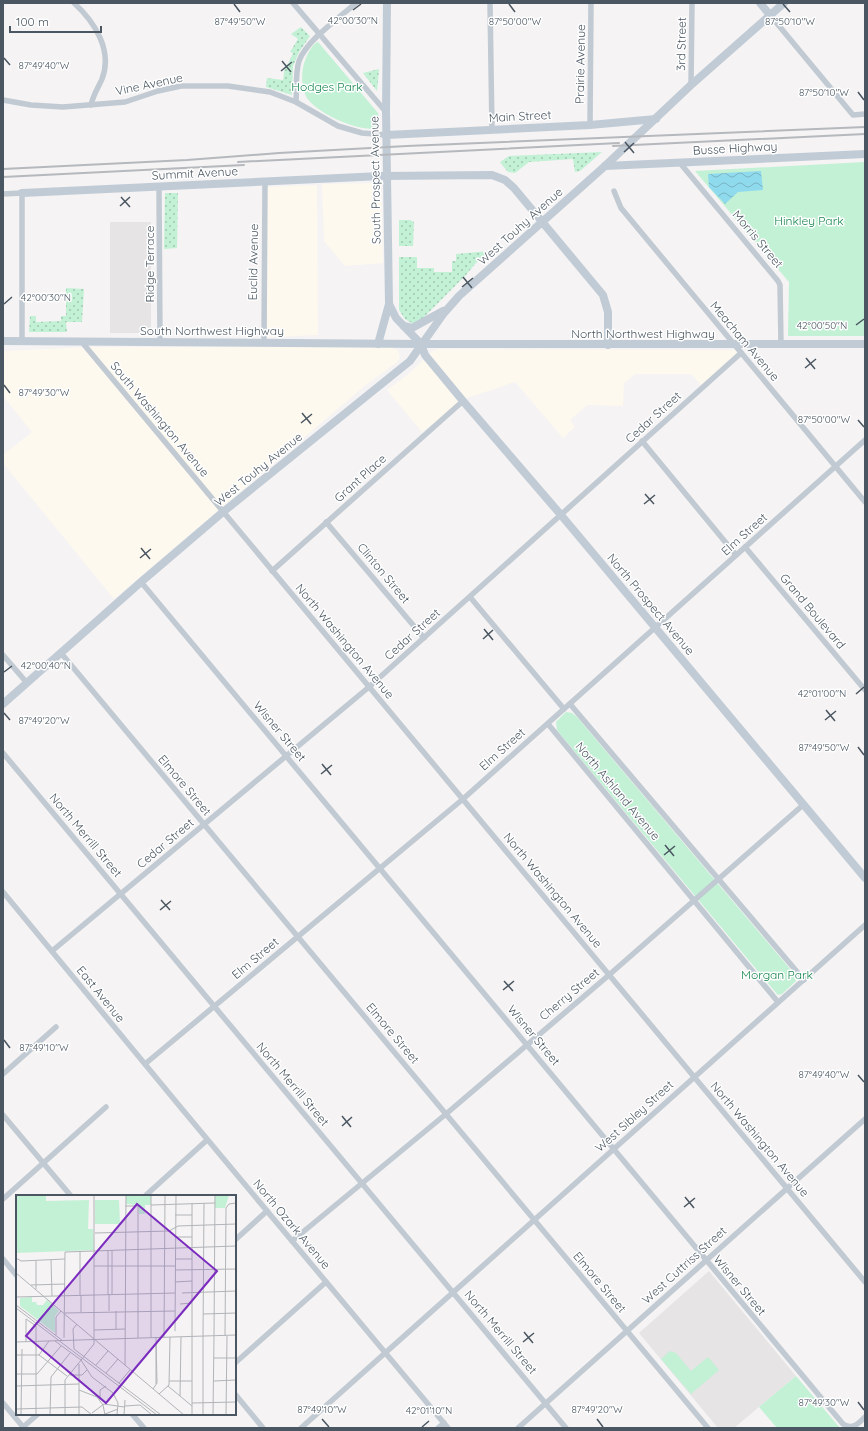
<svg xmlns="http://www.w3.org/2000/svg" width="868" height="1431" viewBox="0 0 868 1431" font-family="Quicksand,sans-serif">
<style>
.commercial{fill:#fdf9ef}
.education{fill:#e6e4e5}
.grass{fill:url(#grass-dots)}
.park{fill:#c3f1d5}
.water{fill:url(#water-waves)}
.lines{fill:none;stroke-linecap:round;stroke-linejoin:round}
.street{stroke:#c1cad2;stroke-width:5.5}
.secondary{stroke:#c1cbd6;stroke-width:8}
.rail{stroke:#b5b8bd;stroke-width:2}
.ticks{fill:none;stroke:#4a5661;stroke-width:1.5}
.labels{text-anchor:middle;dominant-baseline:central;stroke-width:3;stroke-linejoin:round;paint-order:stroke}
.street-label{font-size:12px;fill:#4a5661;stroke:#fff}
.park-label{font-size:12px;fill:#17864f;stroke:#fff}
.inset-road{fill:none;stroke:#b1b4b9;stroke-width:1}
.view{fill:#7b2cbf;fill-opacity:0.15;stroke:#7b2cbf;stroke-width:2}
.inset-edge{fill:none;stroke:#4a5661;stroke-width:2}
.ticks-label{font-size:10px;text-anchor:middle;fill:#4a5661;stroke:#fff;stroke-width:3;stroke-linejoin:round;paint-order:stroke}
</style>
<defs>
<pattern id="grass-dots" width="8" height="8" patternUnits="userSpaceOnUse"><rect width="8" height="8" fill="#c3f1d5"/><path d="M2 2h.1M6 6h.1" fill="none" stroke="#a0c6b0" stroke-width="1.8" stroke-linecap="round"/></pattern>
<pattern id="water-waves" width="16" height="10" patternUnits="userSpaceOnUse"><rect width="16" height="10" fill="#90daee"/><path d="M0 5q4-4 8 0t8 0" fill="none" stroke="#78b4c4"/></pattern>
</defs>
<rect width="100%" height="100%" fill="#f5f3f3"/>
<g class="commercial">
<polygon points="381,183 383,263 345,266 324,241 322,184"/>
<polygon points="317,185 318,335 267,337 267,187"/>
<polygon points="93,347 388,347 398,350 400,358 396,363 367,384 114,599 3,463 3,455 32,432 3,396 3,351"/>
<polygon points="439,349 737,350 740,356 704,388 691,374 635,374 624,383 623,406 587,405 570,420 575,427 563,438 515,382 467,398 422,432 387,390 406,376 434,350"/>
</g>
<g class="education">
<rect x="110" y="222" width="41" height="111"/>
<polygon points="709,1271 796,1376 734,1428 718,1428 639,1333"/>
</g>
<g class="grass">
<polygon points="301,27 310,36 299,52 293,66 292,95 266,87 267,78 283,80 285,65 288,64 293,53 290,52 298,39 291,34"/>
<polygon points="379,69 377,91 363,73"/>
<polygon points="602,152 580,171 575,172 573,159 529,162 515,173 508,172 500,162 509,156"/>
<polygon points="165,193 178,193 177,248 164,249"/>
<polygon points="399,220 410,220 414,222 413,246 399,246"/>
<polygon points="489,251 475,264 466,275 420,321 413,324 405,319 399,310 399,257 417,257 417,268 434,268 434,272 452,272 452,261 456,261 456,254"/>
<polygon points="66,288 84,289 82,322 66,322 67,332 29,332 30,316 36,316 36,322 61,321 61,316 66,316"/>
</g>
<g class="park">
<path d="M 318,42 L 378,113 L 379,117 L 378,128 C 359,133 317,113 307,98 C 300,86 301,67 307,56 C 309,51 313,44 318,42 Z"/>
<polygon points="865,162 865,336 788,336 789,282 695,171"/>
<polygon points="566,712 572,713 577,717 796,976 796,981 782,994 778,995 777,994 560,734 557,730 556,722"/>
<polygon points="670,1351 676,1353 691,1371 708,1357 719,1370 691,1394 661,1359"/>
<polygon points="796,1376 840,1428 777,1428 759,1407"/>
</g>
<polygon class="water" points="761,171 763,190 738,192 725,204 709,187 708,174"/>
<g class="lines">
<g class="street">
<path d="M 74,3 C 95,22 113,51 102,79 C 98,88 93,95 91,105"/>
<polyline points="293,3 386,112"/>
<polyline points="490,3 492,130"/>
<polyline points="770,15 853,115 865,114"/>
<polyline points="691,85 692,3"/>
<polyline points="3,100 31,105 63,107 125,102 158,91 181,86 228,86 270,92 296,102 338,126 362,133 386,135"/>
<path d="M 296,102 C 297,88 295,74 299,61 C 306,41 339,18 356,3"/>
<polyline points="590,125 591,3"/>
<polyline points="680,163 778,281 780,285 781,344"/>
<polyline points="159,187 160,341"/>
<polyline points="614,191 621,208 865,502"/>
<polyline points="3,194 22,193 22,341"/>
<polyline points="81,341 865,1282"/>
<polyline points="264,342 265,182"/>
<polyline points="642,441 736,555"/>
<polyline points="326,522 424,638"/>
<polyline points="745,547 865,690"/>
<polyline points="272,571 463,401"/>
<path d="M 141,582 L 843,1424 C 853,1430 858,1424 865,1417"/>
<polyline points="470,597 564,709"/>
<polyline points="61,653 708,1428"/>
<polyline points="3,655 27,683"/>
<polyline points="570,704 804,980"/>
<polyline points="548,724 778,1002"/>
<polyline points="3,753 566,1428"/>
<polyline points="3,892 182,1109 448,1428"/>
<polyline points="52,951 369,687 741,353"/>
<polyline points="145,1064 463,799 865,440"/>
<polyline points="3,1074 56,1027"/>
<polyline points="3,1115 71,1196"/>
<polyline points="145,1196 207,1140"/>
<polyline points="3,1199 106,1107"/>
<polyline points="235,1240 267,1211"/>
<polyline points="292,1241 446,1114 609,975 803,805"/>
<polyline points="3,1259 17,1276"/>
<polyline points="235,1363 326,1282"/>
<polyline points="235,1394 263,1428"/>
<polyline points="3,1403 24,1428"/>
<polyline points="132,1414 144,1428"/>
<polyline points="22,1428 38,1414"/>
<polyline points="301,1428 865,925"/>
<polyline points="438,1428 444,1423"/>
<polyline points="518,1428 865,1119"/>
</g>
<g class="secondary">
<polyline points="387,3 386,112 389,304 396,318 421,344 425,355 463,401 561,515 865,878"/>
<polyline points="760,3 770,15"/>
<polyline points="386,135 590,125 656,119"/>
<polyline points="605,166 865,154"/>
<polyline points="22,193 381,176 492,175 505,180 514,188 603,295 608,312 608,345"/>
<polyline points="404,326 412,328 443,311"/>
<polyline points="3,341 421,344 865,344"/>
<polyline points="378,344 389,304"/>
<polyline points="3,704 141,582 223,512 410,361 444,313 459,296 605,166 691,85 784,3"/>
</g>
<g class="rail">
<polyline points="613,146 865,134"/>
<polyline points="238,162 619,143"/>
<polyline points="3,169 187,160 279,153 407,146 865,127"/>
<polyline points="3,177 244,165"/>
</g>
</g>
<path class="ticks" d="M 234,4 L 240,12M 509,4 L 515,12M 783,4 L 790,12M 353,10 L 361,4M 4,58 L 10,65M 282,61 L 291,72M 281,71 L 292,62M 858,92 L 864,100M 625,142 L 634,153M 624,152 L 634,143M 121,197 L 130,207M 120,206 L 130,197M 463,277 L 472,288M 462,287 L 473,278M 4,304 L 12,297M 856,325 L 864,319M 806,358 L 815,369M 805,368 L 816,359M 4,385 L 10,393M 302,413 L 311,424M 858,420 L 864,427M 301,423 L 312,414M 645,494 L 654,504M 644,504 L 655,495M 141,548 L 150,559M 140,558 L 151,549M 484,629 L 493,640M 483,639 L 493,630M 4,672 L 12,666M 856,694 L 864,687M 826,710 L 835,721M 4,713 L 10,720M 825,720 L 836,711M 858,747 L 864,755M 322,764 L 331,775M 321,774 L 332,765M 665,845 L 674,856M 664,855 L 675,846M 161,900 L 170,910M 160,910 L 171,901M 504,981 L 513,991M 503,990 L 514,981M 4,1040 L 10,1048M 858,1075 L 864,1082M 342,1116 L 351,1127M 342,1126 L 352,1117M 685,1197 L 694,1208M 684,1207 L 695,1198M 524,1332 L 533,1343M 523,1342 L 534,1333M 858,1402 L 864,1410M 322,1419 L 329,1427M 597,1419 L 603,1427M 422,1427 L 429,1421"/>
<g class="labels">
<g class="street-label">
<text transform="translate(681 44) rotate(-89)">3rd Street</text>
<text transform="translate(580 64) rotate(-89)">Prairie Avenue</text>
<text transform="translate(149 84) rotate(-12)">Vine Avenue</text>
<text transform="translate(520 116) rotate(-3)">Main Street</text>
<text transform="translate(735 148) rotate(-3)">Busse Highway</text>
<text transform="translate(195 173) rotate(-3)">Summit Avenue</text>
<text transform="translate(375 180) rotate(-91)">South Prospect Avenue</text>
<text transform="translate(520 226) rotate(-42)">West Touhy Avenue</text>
<text transform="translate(758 239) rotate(50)">Morris Street</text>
<text transform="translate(253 262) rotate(-89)">Euclid Avenue</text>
<text transform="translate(149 264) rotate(-90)">Ridge Terrace</text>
<text x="212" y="330">South Northwest Highway</text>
<text x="643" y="333">North Northwest Highway</text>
<text transform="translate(745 341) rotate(50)">Meacham Avenue</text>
<text transform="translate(653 417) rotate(-42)">Cedar Street</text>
<text transform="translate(160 419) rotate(50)">South Washington Avenue</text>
<text transform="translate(258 469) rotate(-39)">West Touhy Avenue</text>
<text transform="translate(360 478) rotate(-42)">Grant Place</text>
<text transform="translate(744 534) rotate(-42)">Elm Street</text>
<text transform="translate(384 573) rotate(50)">Clinton Street</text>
<text transform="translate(651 604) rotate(50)">North Prospect Avenue</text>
<text transform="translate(813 611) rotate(50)">Grand Boulevard</text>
<text transform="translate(412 634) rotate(-42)">Cedar Street</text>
<text transform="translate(345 641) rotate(50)">North Washington Avenue</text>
<text transform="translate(280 731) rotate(50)">Wisner Street</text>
<text transform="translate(502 749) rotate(-42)">Elm Street</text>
<text transform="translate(185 785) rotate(50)">Elmore Street</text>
<text transform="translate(618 791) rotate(50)">North Ashland Avenue</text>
<text transform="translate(86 835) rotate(50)">North Merrill Street</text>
<text transform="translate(165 843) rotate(-40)">Cedar Street</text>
<text transform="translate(553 890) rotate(50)">North Washington Avenue</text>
<text transform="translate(255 958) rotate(-40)">Elm Street</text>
<text transform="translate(101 994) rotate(51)">East Avenue</text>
<text transform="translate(569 994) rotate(-40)">Cherry Street</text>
<text transform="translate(393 1033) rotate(50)">Elmore Street</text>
<text transform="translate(534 1035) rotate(50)">Wisner Street</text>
<text transform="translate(293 1084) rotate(50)">North Merrill Street</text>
<text transform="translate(634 1116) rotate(-42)">West Sibley Street</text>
<text transform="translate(760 1139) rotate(50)">North Washington Avenue</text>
<text transform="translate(292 1224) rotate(50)">North Ozark Avenue</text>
<text transform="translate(684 1265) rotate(-42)">West Cuttriss Street</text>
<text transform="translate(600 1282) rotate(50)">Elmore Street</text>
<text transform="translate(740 1285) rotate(50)">Wisner Street</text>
<text transform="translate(501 1332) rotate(50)">North Merrill Street</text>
</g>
<g class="park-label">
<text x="327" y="86">Hodges Park</text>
<text x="809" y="220">Hinkley Park</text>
<text x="777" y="974">Morgan Park</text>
</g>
</g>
<g transform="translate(16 1195)">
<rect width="220" height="220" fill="#f5f3f3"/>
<path d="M 0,0 L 30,0 L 30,6 L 73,5 L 72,34 L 77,34 L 78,55 L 0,58 Z" fill="#c3f1d5"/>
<path d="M 110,0 L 135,0 L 135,10 L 129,10 L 129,19 L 123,19 L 123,10 L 110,9 ZM 199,0 L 213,0 L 209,13 L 199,13 ZM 79,5 L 103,5 L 104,29 L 79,29 ZM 16,102 L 16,107 L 20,107 L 21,110 L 27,110 L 31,105 L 43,116 L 39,121 L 39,138 L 4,111 L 4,103 Z" fill="#c3f1d5"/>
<path class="inset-road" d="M 87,0 L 108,0M 135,10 L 199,8M 109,11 L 122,11 L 122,143M 159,20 L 176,20M 79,38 L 153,36 L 162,31 L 220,29M 159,42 L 176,42M 92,55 L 92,99M 64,56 L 64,100M 0,63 L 5,66 L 49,64M 159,64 L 176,64M 35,65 L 36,101M 20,66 L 20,94M 78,71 L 159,71M 159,75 L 220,74M 0,78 L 168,220M 159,87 L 176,86M 15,90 L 49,89M 166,98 L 220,96M 93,99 L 93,116M 96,99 L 96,55M 0,102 L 159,98M 164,109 L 176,108M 0,110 L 47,146M 0,113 L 141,220M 100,116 L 100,134M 65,117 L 65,100M 49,118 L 159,116M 187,119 L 220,118M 10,124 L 20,131 L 20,220M 61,129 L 57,134 L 58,154 L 145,220M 78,135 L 109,134M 159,136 L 160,0M 40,140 L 40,122 L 45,116M 187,141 L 188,8M 198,141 L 199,0M 209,141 L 210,13 L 213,9 L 220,8M 48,143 L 49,57 L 220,51M 135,143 L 135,0M 148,143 L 149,0M 39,146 L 65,165 L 76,182 L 97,198 L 102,208 L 101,220M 0,147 L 220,140M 10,147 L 10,124M 0,160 L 23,160 L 51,181M 23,160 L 33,146M 198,163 L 220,163M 80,170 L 92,156M 109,170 L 110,0M 90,178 L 102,164M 0,179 L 21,179 L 45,151M 54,180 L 66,180 L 71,175M 153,186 L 176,186M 198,186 L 220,185M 103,188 L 114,175M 140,189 L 140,150M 0,191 L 63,189M 152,191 L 176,211M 137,194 L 141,188 L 140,143M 63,195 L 81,202 L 87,210 L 89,220M 143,199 L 153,190 L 154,142M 164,201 L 165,142M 84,205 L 84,195 L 90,191M 176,208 L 220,207M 109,211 L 124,210 L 136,220M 0,214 L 66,212 L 76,220M 76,218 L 88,209 L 108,212M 89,219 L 102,214M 5,220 L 6,154M 34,220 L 35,182 L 54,158M 49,220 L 49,185 L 78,149 L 78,0M 63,220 L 63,169M 108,220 L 109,205M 176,220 L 176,8M 187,220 L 187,141M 197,220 L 198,141M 210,220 L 211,141"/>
<path class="view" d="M 121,9 L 201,76 L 90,208 L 10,141 Z"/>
<rect width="220" height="220" class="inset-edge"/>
</g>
<g class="ticks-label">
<text x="353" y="24">42°00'30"N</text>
<text x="240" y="25">87°49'50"W</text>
<text x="515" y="25">87°50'00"W</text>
<text x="790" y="25">87°50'10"W</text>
<text x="44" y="69">87°49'40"W</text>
<text x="824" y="96">87°50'10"W</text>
<text x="46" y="301">42°00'30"N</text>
<text x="822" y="329">42°00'50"N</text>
<text x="44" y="396">87°49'30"W</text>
<text x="824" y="423">87°50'00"W</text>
<text x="46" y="669">42°00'40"N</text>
<text x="822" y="697">42°01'00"N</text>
<text x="44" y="724">87°49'20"W</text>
<text x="824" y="751">87°49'50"W</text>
<text x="44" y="1051">87°49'10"W</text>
<text x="824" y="1078">87°49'40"W</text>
<text x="824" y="1406">87°49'30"W</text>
<text x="322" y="1413">87°49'10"W</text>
<text x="597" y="1413">87°49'20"W</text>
<text x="429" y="1414">42°01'10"N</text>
</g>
<rect width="868" height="1431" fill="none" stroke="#4a5661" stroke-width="8"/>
<path d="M10 26v6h91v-6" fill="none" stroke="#4a5661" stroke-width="2"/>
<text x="16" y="26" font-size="12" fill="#4a5661" stroke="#ffffff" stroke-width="3" paint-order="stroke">100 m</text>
</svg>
